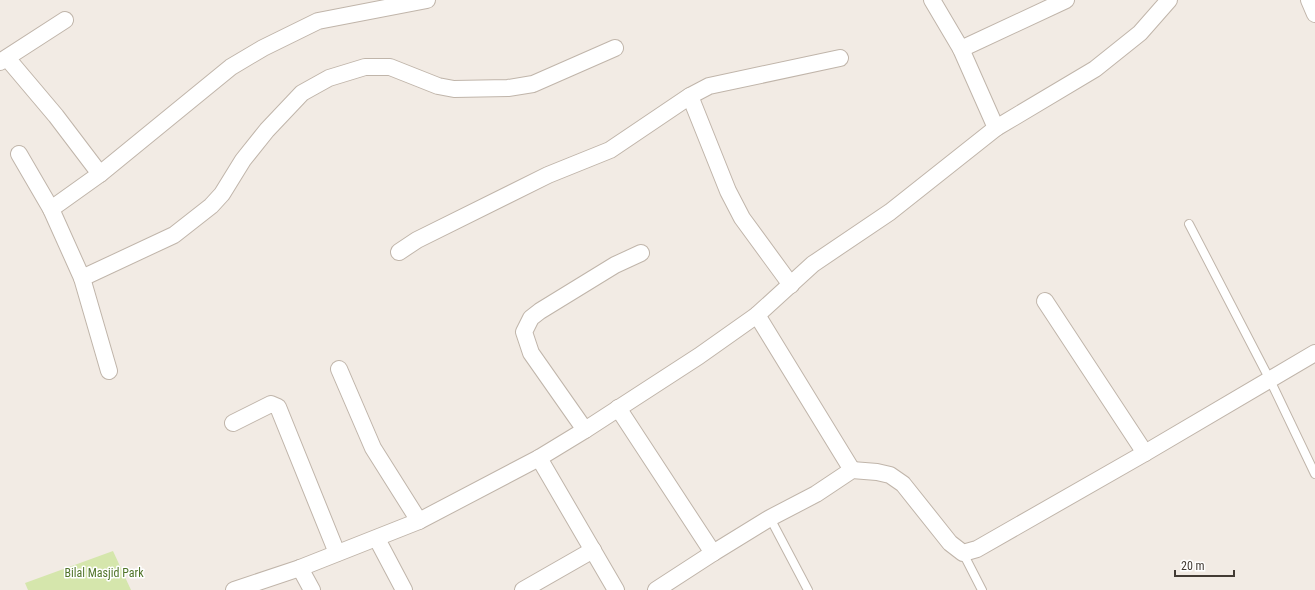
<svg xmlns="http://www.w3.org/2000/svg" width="1315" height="590" viewBox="0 0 1315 590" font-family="'Roboto Condensed',sans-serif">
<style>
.green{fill:#d5e6ac}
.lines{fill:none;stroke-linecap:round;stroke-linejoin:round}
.service-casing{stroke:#c0b5aa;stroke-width:10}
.minor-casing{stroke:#c0b5aa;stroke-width:18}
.service{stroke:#fff;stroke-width:8}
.minor{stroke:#fff;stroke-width:16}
.labels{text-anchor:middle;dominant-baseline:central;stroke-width:3;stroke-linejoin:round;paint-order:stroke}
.park-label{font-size:12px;fill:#507429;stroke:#fff}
</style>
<rect width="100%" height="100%" fill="#f2ebe4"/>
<polygon class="green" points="113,551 131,590 28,590 25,583"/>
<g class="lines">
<g class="service-casing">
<g id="service">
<polyline points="1189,224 1270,380 1315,474"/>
<polyline points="770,518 808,590"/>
<polyline points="963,553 982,590"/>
</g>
</g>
<g class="minor-casing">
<g id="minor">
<polyline points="932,0 961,49 996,128"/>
<polyline points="1309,0 1315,14"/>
<polyline points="961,49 1066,0"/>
<polyline points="7,58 56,116 100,174"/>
<polyline points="0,62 65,20"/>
<polyline points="690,96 728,191 742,218 791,285"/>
<polyline points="19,154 51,209 82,278 109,371"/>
<polyline points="51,209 100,174 231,67 263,48 318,21 427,0"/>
<polyline points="399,252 417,240 548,175 610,150 690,96 709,86 840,58"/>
<polyline points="82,278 174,235 211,206 222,194 243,160 267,130 302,93 329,78 365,67 390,67 438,86 454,89 508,88 533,84 615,48"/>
<polyline points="1045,301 1145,453"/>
<polyline points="757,315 852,470"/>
<polyline points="339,369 373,448 419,521"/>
<polyline points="618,408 713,553"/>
<polyline points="233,423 271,404 278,407 337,553"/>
<polyline points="585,430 531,353 524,332 531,318 540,311 615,265 641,253"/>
<polyline points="539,458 616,590"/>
<polyline points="377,539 404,590"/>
<polyline points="300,568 312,590"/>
<polyline points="234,590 300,568 419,521 539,458 585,430 699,356 757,315 813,264 890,212 996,128 1095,69 1140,33 1169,0"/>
<polyline points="523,590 593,550"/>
<polyline points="656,590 713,553 770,518 816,494 852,470 877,472 890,475 903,484 950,543 963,553 977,549 1145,453 1315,353"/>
</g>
</g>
<use href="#service" class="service"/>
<use href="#minor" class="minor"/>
</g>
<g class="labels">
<g class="park-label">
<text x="104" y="573">Bilal Masjid Park</text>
</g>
</g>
<path d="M1175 570v6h59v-6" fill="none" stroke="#433b34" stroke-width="2"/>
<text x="1181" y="570" font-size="12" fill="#433b34" stroke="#ffffff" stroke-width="3" paint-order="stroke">20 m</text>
</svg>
